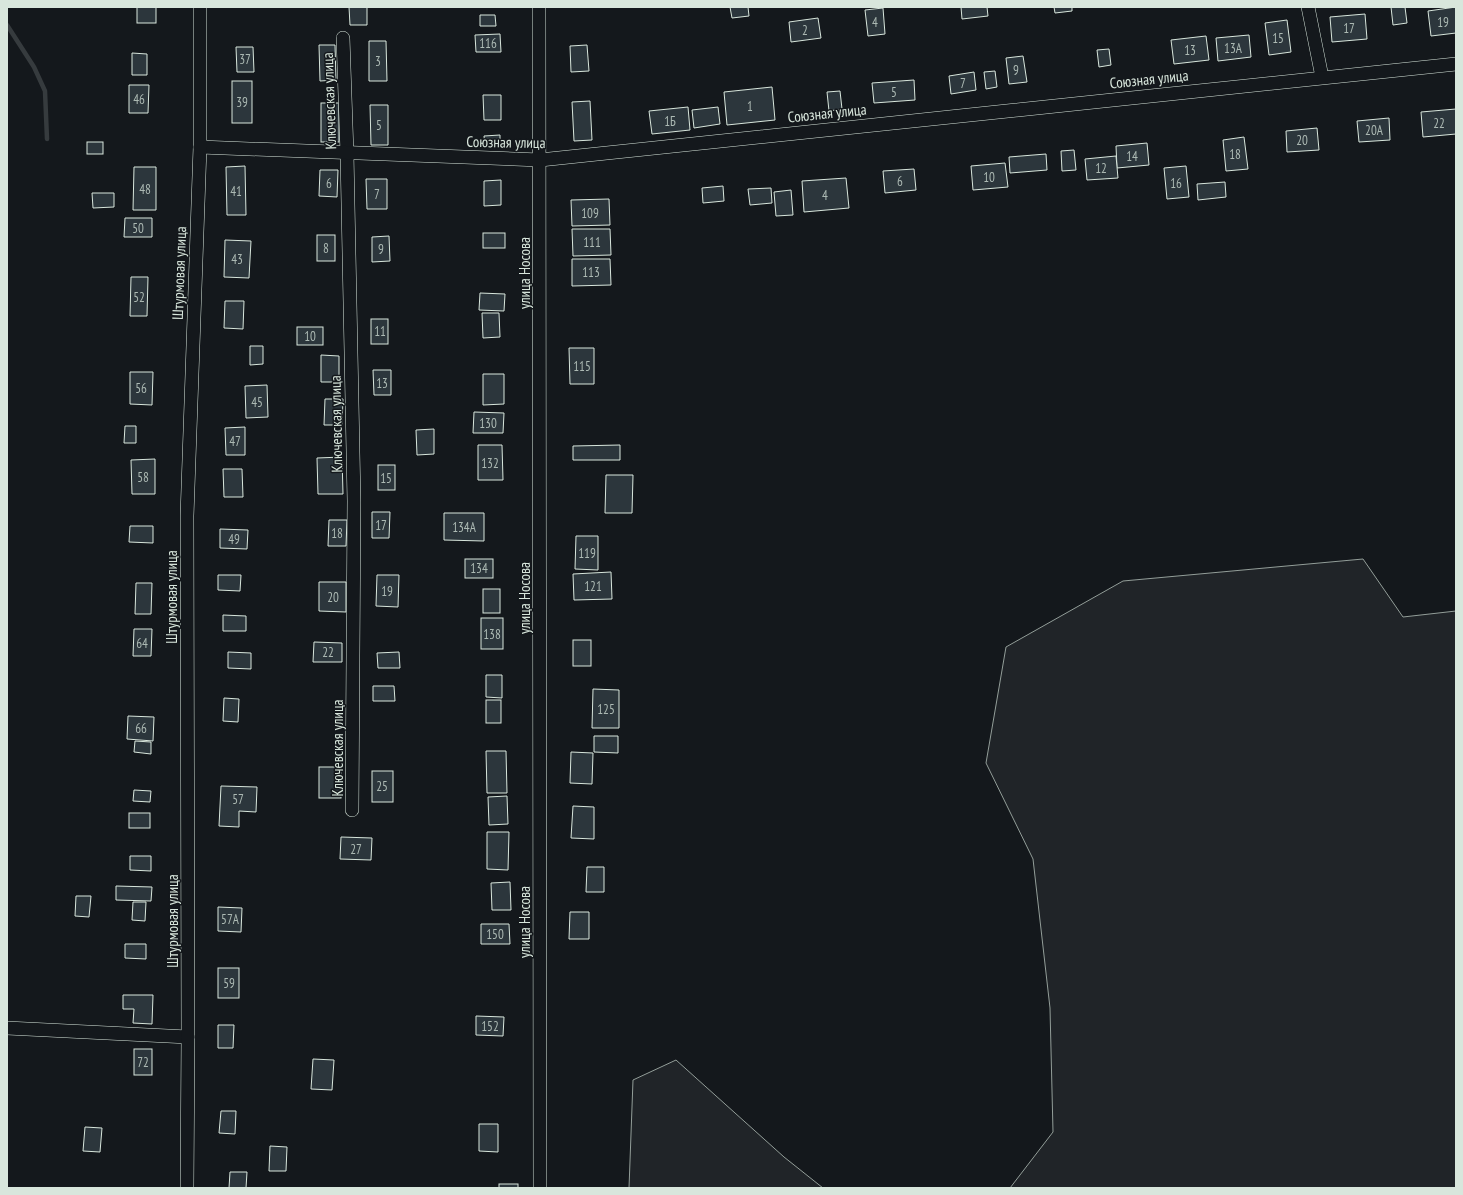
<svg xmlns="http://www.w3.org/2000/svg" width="1463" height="1195" viewBox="0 0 1463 1195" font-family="'PT Sans Narrow',sans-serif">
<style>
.green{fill:#202428;stroke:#939e99}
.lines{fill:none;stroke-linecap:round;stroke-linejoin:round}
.stream{stroke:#363b3e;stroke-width:4.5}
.building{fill:#2c363c;stroke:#d8e6dc}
.street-casing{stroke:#d8e6dc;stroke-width:14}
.street{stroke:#14181c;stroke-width:13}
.labels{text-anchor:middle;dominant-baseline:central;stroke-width:3;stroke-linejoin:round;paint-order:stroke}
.number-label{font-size:13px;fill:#adbab4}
.street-label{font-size:15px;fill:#d8e6dc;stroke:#14181c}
</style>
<rect width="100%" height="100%" fill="#14181c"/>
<g class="green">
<polygon points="1363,559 1403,617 1456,611 1456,1188 1010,1188 1053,1132 1050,1008 1033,859 986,763 1006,647 1123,581"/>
<polygon points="676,1060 784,1157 823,1188 629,1188 633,1080"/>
</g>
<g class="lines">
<polyline class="stream" points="7,25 34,67 45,91 47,139"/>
</g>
<g class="building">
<rect x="137" y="7" width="19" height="16"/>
<polygon points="349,7 367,7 367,25 350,25"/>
<polygon points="730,7 748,7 749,16 732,18"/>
<polygon points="961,7 987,7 988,16 962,19"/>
<polygon points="1054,7 1072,7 1072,11 1055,13"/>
<polygon points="1391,7 1405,7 1407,23 1393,25"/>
<polygon points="1456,7 1456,33 1431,36 1428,11"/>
<polygon points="883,8 885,34 868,36 865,10"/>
<polygon points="1365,14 1367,39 1332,42 1330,17"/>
<polygon points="480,15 495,15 496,26 480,26"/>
<polygon points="818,18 821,38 791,42 789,22"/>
<polygon points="1287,20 1291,52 1269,55 1265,23"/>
<polygon points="500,34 501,52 476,52 475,35"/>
<polygon points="1249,35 1251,57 1218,61 1216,38"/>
<polygon points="1206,36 1209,60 1174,64 1171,40"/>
<polygon points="369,41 386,41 387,81 369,81"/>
<polygon points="319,45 335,45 336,80 320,81"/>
<polygon points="587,45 589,71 571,72 570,46"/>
<polygon points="236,47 253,47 254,72 237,72"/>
<polygon points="1109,49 1111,65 1099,67 1097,50"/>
<polygon points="132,53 147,54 147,75 132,75"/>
<polygon points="1023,56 1027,82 1009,84 1006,58"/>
<polygon points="995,71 997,87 986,89 984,72"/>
<polygon points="974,72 976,90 951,94 949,76"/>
<polygon points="914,80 915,100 874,103 872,83"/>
<rect x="232" y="81" width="20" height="42"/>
<polygon points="129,85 149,85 148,113 129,113"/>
<polygon points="772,87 775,120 727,125 724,92"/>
<polygon points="840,91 842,109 829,111 827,92"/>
<polygon points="483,95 501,95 501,120 484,120"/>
<polygon points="590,101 592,140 574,141 572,102"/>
<rect x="321" y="103" width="18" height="39"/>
<polygon points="370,105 388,105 388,145 371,145"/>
<polygon points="688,107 690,130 652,134 649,111"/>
<polygon points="718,107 720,124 694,128 692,110"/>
<polygon points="1456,109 1456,134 1423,137 1421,112"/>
<polygon points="1389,118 1390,140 1359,142 1357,121"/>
<polygon points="1317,128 1319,150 1287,152 1286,131"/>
<polygon points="500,135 500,146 485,147 484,136"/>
<polygon points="1244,137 1248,169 1226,171 1223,140"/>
<rect x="87" y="142" width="16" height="12"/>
<polygon points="1147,143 1149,165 1117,168 1116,146"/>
<polygon points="1074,150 1076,170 1062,171 1061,151"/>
<polygon points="1046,154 1047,170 1010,173 1009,157"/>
<polygon points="1116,156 1118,178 1087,180 1085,159"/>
<polygon points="1005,163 1008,187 973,190 971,166"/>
<polygon points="245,166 246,215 227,215 226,167"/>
<polygon points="1186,166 1189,197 1167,199 1164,168"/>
<polygon points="134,167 156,167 156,210 133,210"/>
<polygon points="914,169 916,190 885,193 883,171"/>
<polygon points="320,170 338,170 337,197 319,196"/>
<polygon points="846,178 849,208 804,212 802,181"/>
<polygon points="366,179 387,179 387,209 367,209"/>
<polygon points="501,180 501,205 484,206 484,181"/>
<polygon points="1225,182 1226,197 1198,200 1197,184"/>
<polygon points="723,186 724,201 703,203 702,188"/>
<polygon points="771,188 772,203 750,205 748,189"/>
<polygon points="791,190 793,215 776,216 774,192"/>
<polygon points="92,193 114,193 114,207 93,208"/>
<polygon points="609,199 610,225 572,226 571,200"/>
<polygon points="125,218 152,218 152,237 124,237"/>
<polygon points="572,229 610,229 611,255 573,256"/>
<rect x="483" y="233" width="22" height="15"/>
<rect x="317" y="235" width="18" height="26"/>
<polygon points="389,236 390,261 372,262 372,237"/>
<polygon points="225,240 251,241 249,278 224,277"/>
<polygon points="572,259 610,259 611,285 572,286"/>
<polygon points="131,277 148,277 147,316 130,316"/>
<polygon points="480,293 505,294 504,311 479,310"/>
<polygon points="225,301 244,301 243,329 224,328"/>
<polygon points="482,313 499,313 500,337 483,338"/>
<rect x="371" y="319" width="17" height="25"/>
<rect x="297" y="327" width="26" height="18"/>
<polygon points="250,346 263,346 263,364 250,365"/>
<polygon points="569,348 594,348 594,384 570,384"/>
<polygon points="321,355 339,356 339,382 321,382"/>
<polygon points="373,370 391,370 391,395 374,395"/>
<polygon points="130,372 153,372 152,405 130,404"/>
<polygon points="483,374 504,374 504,404 483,405"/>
<polygon points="267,385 268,417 246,418 245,386"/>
<polygon points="325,399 343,399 342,425 324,425"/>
<polygon points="474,412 504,413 503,433 473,433"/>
<polygon points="125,426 136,426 136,443 124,443"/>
<polygon points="245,427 245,455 226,455 225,428"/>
<polygon points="434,429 434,454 417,455 416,430"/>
<polygon points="478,445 502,445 503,480 478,480"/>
<polygon points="620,445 620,460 573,460 573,446"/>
<polygon points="342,457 343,494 318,494 317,458"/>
<polygon points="155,459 155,494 132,494 131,460"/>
<rect x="378" y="465" width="17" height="25"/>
<polygon points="223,469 242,469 243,497 224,497"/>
<polygon points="606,475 633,475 632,513 605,513"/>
<polygon points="372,512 390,512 389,538 372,538"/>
<polygon points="444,513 484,513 484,541 444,540"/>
<polygon points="329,520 347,520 346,546 328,546"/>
<polygon points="130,526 153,526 153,543 129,542"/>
<polygon points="220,529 248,530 247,549 220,548"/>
<polygon points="576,536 598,536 598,570 575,569"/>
<rect x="465" y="559" width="28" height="19"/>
<polygon points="611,572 612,599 574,600 573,574"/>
<polygon points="218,575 241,575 240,591 218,590"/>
<polygon points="377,575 399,575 398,607 376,606"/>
<polygon points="319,582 346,582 346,612 319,611"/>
<polygon points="136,583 152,583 151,614 135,614"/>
<rect x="483" y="589" width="17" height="24"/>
<polygon points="223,615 246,616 246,631 223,631"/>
<rect x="481" y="618" width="22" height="31"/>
<polygon points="134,629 152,629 151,656 133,656"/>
<rect x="573" y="640" width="18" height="26"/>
<polygon points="314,642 342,643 342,662 313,662"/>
<polygon points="228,652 251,653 251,669 228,668"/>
<polygon points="399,652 400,668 378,668 377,653"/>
<polygon points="486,675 502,675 502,698 486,697"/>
<polygon points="373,686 394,686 395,701 373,701"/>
<polygon points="593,689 619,690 619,728 592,728"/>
<polygon points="224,698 239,699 238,722 223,721"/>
<rect x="486" y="700" width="15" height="23"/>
<polygon points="128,716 154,717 153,741 127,739"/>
<polygon points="594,736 618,736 618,753 594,752"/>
<polygon points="135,741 151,742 151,754 134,752"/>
<polygon points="486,751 506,751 507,793 487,793"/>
<polygon points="571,752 593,753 592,784 570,783"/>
<rect x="319" y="767" width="22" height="31"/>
<rect x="372" y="771" width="21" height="31"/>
<polygon points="221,786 257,787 256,812 239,811 239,827 219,826"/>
<polygon points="134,790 151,791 150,802 133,801"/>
<polygon points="507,796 508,824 489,825 488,797"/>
<polygon points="573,806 594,807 594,839 571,838"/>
<rect x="129" y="813" width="21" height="15"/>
<polygon points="487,832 509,832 508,870 487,869"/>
<polygon points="341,837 372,838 371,860 340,859"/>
<polygon points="130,856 151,856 151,871 130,870"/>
<polygon points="587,867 604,867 604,892 586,892"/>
<polygon points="510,882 511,910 492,910 491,883"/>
<polygon points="116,886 152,887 151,901 116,900"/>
<polygon points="76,896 91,896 89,917 75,916"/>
<polygon points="133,902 146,902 145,921 132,920"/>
<polygon points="218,907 242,908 241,932 218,931"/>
<polygon points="570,912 589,912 589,939 569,939"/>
<polygon points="481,924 509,924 510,944 481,944"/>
<polygon points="125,944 146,944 146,959 125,958"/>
<rect x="218" y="968" width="21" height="30"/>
<polygon points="123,995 153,995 152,1024 133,1023 134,1009 123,1009"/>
<polygon points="476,1016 504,1017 503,1036 476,1035"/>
<polygon points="218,1025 234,1025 233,1048 218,1048"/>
<rect x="134" y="1049" width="18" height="26"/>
<polygon points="313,1059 334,1060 332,1090 311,1089"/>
<polygon points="221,1111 236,1111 235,1134 219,1133"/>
<polygon points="479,1124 498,1124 498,1152 479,1151"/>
<polygon points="85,1127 102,1128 100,1152 83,1151"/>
<polygon points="270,1146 287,1147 286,1171 269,1171"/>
<polygon points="230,1172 247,1172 246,1188 229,1188"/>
<rect x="499" y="1184" width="19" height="4"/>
</g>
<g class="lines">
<g class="street-casing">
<g id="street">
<polyline points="539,7 540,1188"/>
<polyline points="1308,7 1322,77"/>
<polyline points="343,38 347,154 354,501 352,810"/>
<polyline points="200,147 540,160 1456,64"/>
<polyline points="7,1028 188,1037"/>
<polyline points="187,1188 188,1037 187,516 200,147 200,7"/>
</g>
</g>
<use href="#street" class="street"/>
</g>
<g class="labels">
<g class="number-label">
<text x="875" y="22">4</text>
<text x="1443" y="22">19</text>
<text x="1349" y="28">17</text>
<text x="805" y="30">2</text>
<text x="1278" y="38">15</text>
<text x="488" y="43">116</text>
<text x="1233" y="48">13А</text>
<text x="1190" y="50">13</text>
<text x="245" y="59">37</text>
<text x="378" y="61">3</text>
<text x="1016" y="70">9</text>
<text x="963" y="83">7</text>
<text x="894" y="92">5</text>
<text x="139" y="99">46</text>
<text x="242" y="102">39</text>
<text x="750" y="106">1</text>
<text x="670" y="121">1Б</text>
<text x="1439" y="123">22</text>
<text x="379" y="125">5</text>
<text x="1374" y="130">20А</text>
<text x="1302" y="140">20</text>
<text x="1235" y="154">18</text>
<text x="1132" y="156">14</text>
<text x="1101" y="168">12</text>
<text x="989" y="177">10</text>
<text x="900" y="181">6</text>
<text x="329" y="183">6</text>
<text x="1176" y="183">16</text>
<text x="145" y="189">48</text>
<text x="236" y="191">41</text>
<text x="377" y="194">7</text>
<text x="825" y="195">4</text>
<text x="590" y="213">109</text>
<text x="138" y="228">50</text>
<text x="592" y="242">111</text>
<text x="326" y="248">8</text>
<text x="381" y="249">9</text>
<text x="237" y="259">43</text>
<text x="591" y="272">113</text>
<text x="139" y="297">52</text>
<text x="380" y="331">11</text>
<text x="310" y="336">10</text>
<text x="582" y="366">115</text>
<text x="382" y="383">13</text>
<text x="141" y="388">56</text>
<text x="257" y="402">45</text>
<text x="488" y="423">130</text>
<text x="235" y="441">47</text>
<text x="490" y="463">132</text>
<text x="143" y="477">58</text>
<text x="386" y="478">15</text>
<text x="381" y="525">17</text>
<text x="464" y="527">134А</text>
<text x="337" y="533">18</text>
<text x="234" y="539">49</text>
<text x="587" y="553">119</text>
<text x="479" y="568">134</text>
<text x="593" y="586">121</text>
<text x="387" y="591">19</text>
<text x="333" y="597">20</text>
<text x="492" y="634">138</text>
<text x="142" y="643">64</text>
<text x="328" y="652">22</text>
<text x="606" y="709">125</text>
<text x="141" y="728">66</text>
<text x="382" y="786">25</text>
<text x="238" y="799">57</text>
<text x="356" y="849">27</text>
<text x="230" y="919">57А</text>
<text x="495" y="934">150</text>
<text x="229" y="983">59</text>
<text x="490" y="1026">152</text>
<text x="143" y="1062">72</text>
</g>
<g class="street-label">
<text transform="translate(1149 79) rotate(-6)">Союзная улица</text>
<text transform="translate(329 101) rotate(-92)">Ключевская улица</text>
<text transform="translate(827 113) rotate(-6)">Союзная улица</text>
<text transform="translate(506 142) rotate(1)">Союзная улица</text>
<text transform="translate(179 273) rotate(-88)">Штурмовая улица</text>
<text transform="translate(524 273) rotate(-90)">улица Носова</text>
<text transform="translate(336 424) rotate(-91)">Ключевская улица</text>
<text transform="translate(171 597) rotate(-90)">Штурмовая улица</text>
<text transform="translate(524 598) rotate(-90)">улица Носова</text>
<text transform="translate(337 748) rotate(-90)">Ключевская улица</text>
<text transform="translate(172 921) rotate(-90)">Штурмовая улица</text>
<text transform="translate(524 922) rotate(-90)">улица Носова</text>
</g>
</g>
<rect width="1463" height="1195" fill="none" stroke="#d8e6dc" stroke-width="16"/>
</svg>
